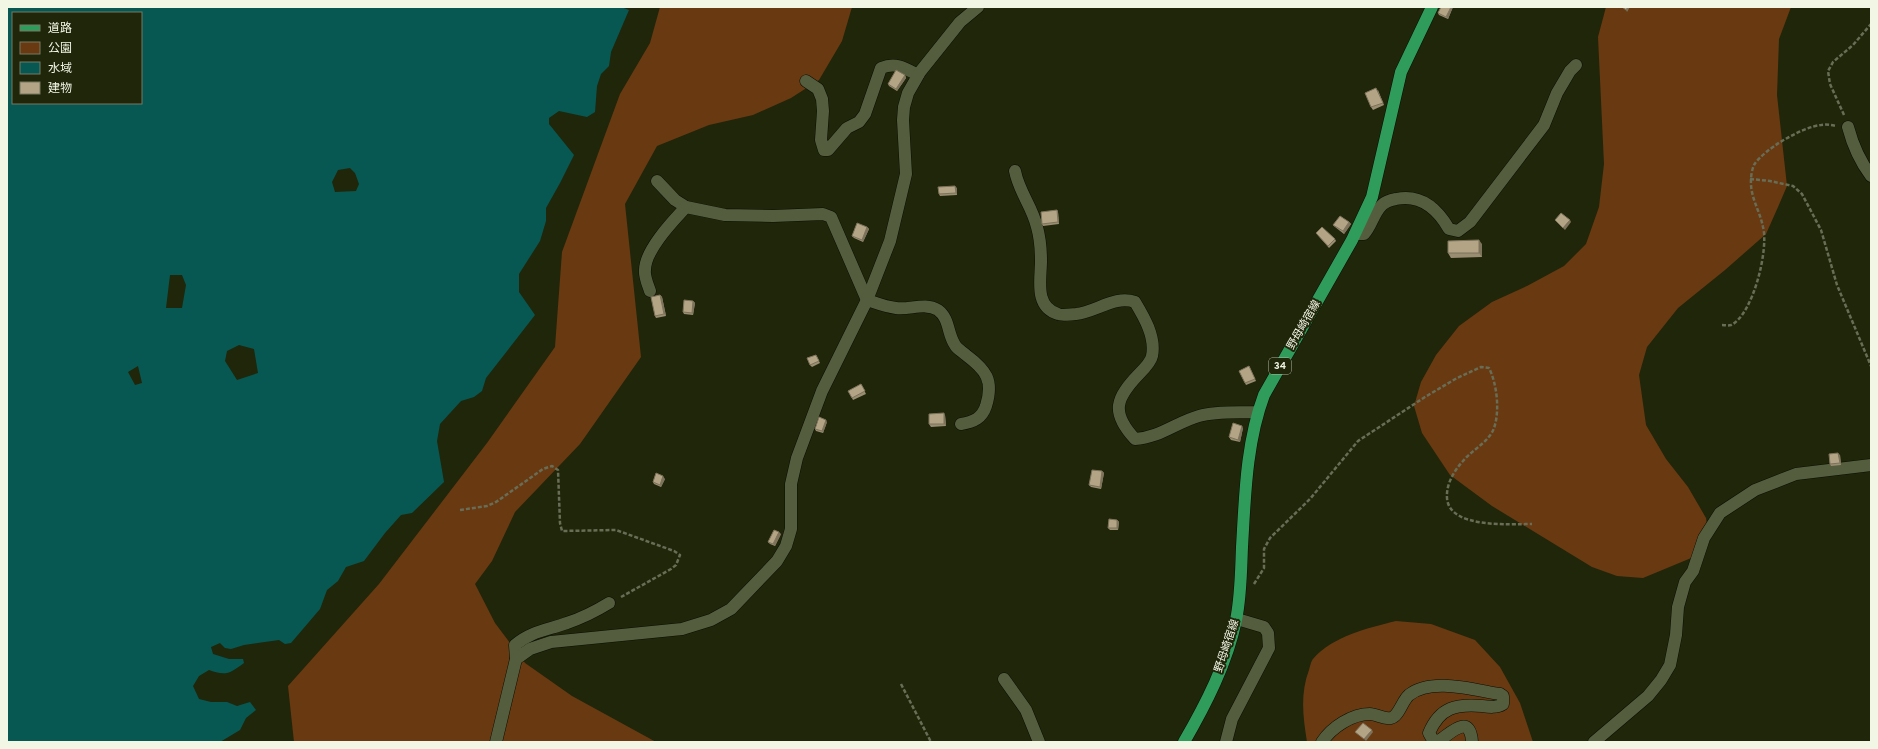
<svg xmlns="http://www.w3.org/2000/svg" width="1878" height="749" viewBox="0 0 1878 749" font-family="Overpass,'Noto Sans JP',sans-serif">
<style>
.green{fill:#693912}
.water{fill:#075852;fill-rule:evenodd}
.lines{fill:none;stroke-linecap:round;stroke-linejoin:round}
.minor-casing{stroke:#0a0f00;stroke-width:13}
.primary-casing{stroke:#0a0f00;stroke-width:13}
.path{stroke:#686d55;stroke-width:2.5;stroke-dasharray:4 2;stroke-linecap:butt}
.minor{stroke:#555d3f;stroke-width:12}
.primary{stroke:#309c5c;stroke-width:12}
.wall{fill:#998d72}
.shaded-wall{fill:#7d735c}
.building{fill:#b2a484;stroke:#7d735c}
.labels{text-anchor:middle;dominant-baseline:central;stroke-width:4;stroke-linejoin:round;paint-order:stroke}
.shield{fill:#20260a;stroke:#b2b8a3;stroke-width:1}
.shield-label{font-size:10px;font-weight:bold;fill:#f1f6e5}
.street-label{font-size:11px;fill:#f1f6e5;stroke:#20260a}
</style>
<rect width="100%" height="100%" fill="#20260a"/>
<g class="green">
<polygon points="660,7 852,7 842,41 819,80 791,98 753,115 709,125 657,146 625,204 641,357 580,444 515,512 492,561 475,584 495,623 525,663 572,696 656,742 294,742 288,686 379,584 487,443 555,347 562,252 620,94 650,43"/>
<polygon points="1606,7 1791,7 1779,39 1777,95 1787,186 1778,207 1766,234 1725,270 1678,308 1647,347 1639,375 1646,425 1666,459 1688,487 1706,518 1709,539 1696,556 1643,578 1617,576 1592,567 1492,506 1450,475 1422,433 1414,406 1421,382 1436,355 1459,326 1492,302 1527,286 1564,266 1586,244 1599,207 1604,164 1598,37"/>
<path d="M 1396,621 L 1431,624 L 1475,640 L 1500,667 L 1520,703 L 1533,742 L 1307,742 C 1303,717 1300,694 1309,670 C 1310,667 1311,661 1313,659 C 1333,636 1368,628 1396,621 Z"/>
</g>
<path class="water" d="M 7,7 L 621,7 L 629,10 L 611,52 L 609,66 L 601,74 L 597,86 L 595,112 L 587,117 L 559,111 L 549,118 L 549,124 L 574,155 L 560,183 L 546,208 L 546,221 L 540,241 L 519,274 L 519,292 L 535,315 L 486,378 L 482,391 L 474,397 L 461,401 L 440,424 L 437,441 L 444,482 L 412,513 L 401,515 L 385,533 L 364,561 L 346,567 L 338,581 L 327,590 L 320,609 L 291,643 L 285,644 L 279,640 L 244,645 L 231,649 L 225,648 L 220,643 L 211,647 L 213,654 L 229,659 L 243,659 L 244,663 C 229,674 226,676 209,670 L 199,676 L 193,686 L 199,699 L 211,702 L 227,702 L 237,706 L 250,702 L 256,710 L 246,718 L 240,730 L 220,742 L 7,742 ZM 13,13 L 141,13 L 141,103 L 13,103 ZM 350,168 L 355,173 L 359,184 L 356,191 L 335,192 L 332,182 L 338,170 ZM 170,275 L 182,275 L 186,285 L 182,308 L 166,308 ZM 239,345 L 254,349 L 258,373 L 237,380 L 225,361 L 227,351 ZM 138,366 L 142,383 L 135,385 L 128,372 Z"/>
<g class="lines">
<g class="minor-casing">
<g id="minor">
<path d="M 806,81 L 818,89 L 822,99 L 823,111 L 821,140 L 824,150 L 828,150 L 847,128 L 859,122 L 865,114 L 881,68 C 896,62 905,68 918,75"/>
<path d="M 1848,127 C 1853,146 1859,160 1871,176"/>
<path d="M 1015,171 C 1019,192 1032,206 1037,227 C 1040,238 1041,249 1041,261 C 1041,279 1034,307 1058,314 C 1062,316 1071,314 1076,314 C 1096,312 1115,295 1135,302 C 1144,317 1156,337 1152,356 C 1151,362 1144,369 1139,374 C 1116,398 1110,412 1135,439 C 1159,438 1177,422 1199,416 C 1217,411 1239,413 1258,412"/>
<path d="M 657,181 L 675,200 L 686,207 L 725,215 L 773,216 L 823,214 L 831,217 L 867,300 C 876,303 886,307 896,308 C 910,310 925,302 938,310 C 950,319 947,333 955,345 C 957,349 963,352 966,355 C 986,370 994,380 986,406 C 982,418 974,422 961,424"/>
<path d="M 1355,234 L 1364,234 C 1372,225 1373,214 1382,205 C 1386,201 1390,200 1396,199 C 1420,194 1437,208 1449,229 L 1458,231 L 1470,222 L 1544,125 L 1557,93 L 1570,71 L 1576,65"/>
<path d="M 650,291 C 648,285 644,276 645,270 C 645,250 673,221 686,207"/>
<path d="M 516,659 L 515,645 C 531,631 548,630 567,623 C 582,618 596,611 609,603"/>
<polyline points="1004,679 1026,710 1039,742"/>
<polyline points="496,742 516,659 530,649 551,642 682,629 711,620 731,609 777,561 786,546 791,529 791,484 797,458 822,391 867,300 890,241 906,174 903,120 904,107 908,93 920,72 960,22 978,7"/>
<polyline points="1226,742 1232,719 1269,648 1268,633 1264,627 1237,619"/>
<path d="M 1322,742 C 1332,727 1352,714 1370,714 C 1377,714 1384,720 1391,718 C 1399,716 1402,701 1409,695 C 1431,677 1474,690 1500,694 L 1503,696 L 1503,704 C 1497,708 1489,707 1482,706 C 1456,704 1440,707 1429,733 L 1434,742"/>
<path d="M 1437,742 C 1447,737 1470,710 1472,742"/>
<polyline points="1594,742 1648,696 1661,680 1670,665 1676,635 1678,607 1685,582 1693,571 1704,538 1720,513 1755,490 1796,474 1871,465"/>
</g>
</g>
<g class="primary-casing">
<path id="primary" d="M 1184,742 C 1206,704 1227,663 1236,620 C 1241,596 1241,571 1242,547 C 1245,497 1246,443 1264,395 L 1352,240 L 1372,197 L 1401,72 L 1432,7"/>
</g>
<g class="path">
<polyline points="1844,115 1830,84 1828,71 1833,62 1853,45 1871,24"/>
<polyline points="1750,179 1770,181 1793,186 1802,194 1821,230 1837,285 1871,366"/>
<path d="M 1722,325 C 1724,325 1728,326 1731,325 C 1753,315 1769,249 1763,227 C 1760,211 1750,197 1751,180 C 1751,176 1752,169 1754,165 C 1764,149 1802,127 1821,125 C 1826,124 1831,125 1836,126"/>
<polyline points="460,510 487,506 496,502 543,469 552,466 558,470 560,523 562,531 616,530 674,551 680,555 676,565 671,569 621,597"/>
<path d="M 1254,584 L 1264,568 L 1264,549 L 1270,538 L 1310,499 L 1358,441 L 1425,397 L 1457,378 L 1481,367 L 1489,368 C 1497,384 1500,411 1494,428 C 1489,442 1473,449 1463,461 C 1454,471 1446,484 1447,498 C 1449,529 1511,524 1532,524"/>
<polyline points="901,684 931,742"/>
</g>
<use href="#minor" class="minor"/>
<use href="#primary" class="primary"/>
</g>
<g class="wall">
<polygon points="1441,7 1453,7 1448,19 1439,15 1438,13"/>
<polygon points="905,75 906,78 897,91 889,86 888,84"/>
<polygon points="1378,90 1384,105 1373,110 1371,107"/>
<polygon points="957,188 957,195 940,196 939,194"/>
<polygon points="1057,210 1058,212 1059,224 1043,226 1042,224"/>
<polygon points="1349,222 1351,224 1344,234 1335,227 1333,225"/>
<polygon points="867,227 869,229 863,242 854,238 852,236"/>
<polygon points="1316,233 1335,239 1336,241 1329,248"/>
<polygon points="1482,244 1482,257 1451,258 1448,253"/>
<polygon points="660,295 662,297 666,316 656,318 655,316"/>
<polygon points="693,301 695,303 693,315 684,314 683,312"/>
<polygon points="817,357 820,363 812,367 810,365"/>
<polygon points="1249,366 1256,381 1246,385 1245,383"/>
<polygon points="861,384 866,394 853,400 852,398"/>
<polygon points="945,415 946,426 931,427 929,424"/>
<polygon points="827,422 823,433 816,431 815,429"/>
<polygon points="1243,428 1240,442 1231,440 1229,437"/>
<polygon points="1840,455 1841,465 1831,466 1830,464"/>
<polygon points="1102,471 1104,473 1101,489 1091,487 1089,485"/>
<polygon points="665,479 661,487 654,484 653,482"/>
<polygon points="1117,520 1119,522 1118,530 1110,530 1108,528"/>
<polygon points="781,534 775,546 770,544 768,542"/>
</g>
<g class="shaded-wall">
<polygon points="1451,7 1453,7 1448,19 1446,17"/>
<polygon points="1628,7 1630,7 1627,12 1626,10"/>
<polygon points="905,75 906,78 897,91 896,89"/>
<polygon points="955,186 957,188 957,195 956,193"/>
<polygon points="1057,210 1058,212 1059,224 1058,222"/>
<polygon points="1570,220 1571,222 1565,230 1563,228"/>
<polygon points="1349,222 1351,224 1344,234 1343,231"/>
<polygon points="867,227 869,229 863,242 862,240"/>
<polygon points="1479,240 1482,244 1482,257 1479,253"/>
<polygon points="660,295 662,297 666,316 664,314"/>
<polygon points="693,301 695,303 693,315 692,313"/>
<polygon points="944,413 945,415 946,426 944,424"/>
<polygon points="826,420 827,422 823,433 822,431"/>
<polygon points="1242,426 1243,428 1240,442 1238,440"/>
<polygon points="1838,453 1840,455 1841,465 1840,463"/>
<polygon points="1102,471 1104,473 1101,489 1100,487"/>
<polygon points="663,476 665,479 661,487 660,485"/>
<polygon points="1117,520 1119,522 1118,530 1117,528"/>
<polygon points="779,532 781,534 775,546 773,544"/>
<polygon points="1372,730 1373,732 1366,741 1364,739"/>
</g>
<g class="building">
<polygon points="1441,7 1451,7 1446,17 1438,13"/>
<polygon points="1622,7 1628,7 1626,10"/>
<polygon points="896,70 905,75 896,89 888,84"/>
<polygon points="1376,88 1383,103 1371,107 1365,93"/>
<polygon points="955,186 956,193 939,194 938,187"/>
<polygon points="1057,210 1058,222 1042,224 1041,212"/>
<polygon points="1561,213 1570,220 1563,228 1555,220"/>
<polygon points="1340,216 1349,222 1343,231 1333,225"/>
<polygon points="857,223 867,227 862,240 852,236"/>
<polygon points="1322,227 1335,239 1328,246 1316,233"/>
<polygon points="1479,240 1479,253 1448,253 1448,241"/>
<polygon points="660,295 664,314 655,316 651,297"/>
<polygon points="684,300 693,301 692,313 683,312"/>
<polygon points="816,355 819,361 810,365 807,358"/>
<polygon points="1249,366 1255,379 1245,383 1239,371"/>
<polygon points="861,384 865,391 852,398 848,391"/>
<polygon points="944,413 944,424 929,424 929,414"/>
<polygon points="819,417 826,420 822,431 815,429"/>
<polygon points="1233,423 1242,426 1238,440 1229,437"/>
<polygon points="1838,453 1840,463 1830,464 1829,454"/>
<polygon points="1092,470 1102,471 1100,487 1089,485"/>
<polygon points="656,473 663,476 660,485 653,482"/>
<polygon points="1109,519 1117,520 1117,528 1108,528"/>
<polygon points="774,530 779,532 773,544 768,542"/>
<polygon points="1363,723 1372,730 1364,739 1355,732"/>
</g>
<g class="labels">
<rect class="shield" x="1269" y="358" width="22" height="16" rx="3"/>
<g class="shield-label">
<text x="1280" y="366">34</text>
</g>
<g class="street-label">
<text transform="translate(1304 325) rotate(-60)">野母崎宿線</text>
<text transform="translate(1227 646) rotate(-72)">野母崎宿線</text>
</g>
</g>
<rect width="1878" height="749" fill="none" stroke="#f1f6e5" stroke-width="16"/>
<rect x="12" y="12" width="130" height="92" fill="#20260a" stroke="#747962"/>
<rect x="20" y="25" width="20" height="6" fill="#309c5c" stroke="#747962"/>
<text x="48" y="32" font-size="12" fill="#f1f6e5">道路</text>
<rect x="20" y="42" width="20" height="12" fill="#693912" stroke="#747962"/>
<text x="48" y="52" font-size="12" fill="#f1f6e5">公園</text>
<rect x="20" y="62" width="20" height="12" fill="#075852" stroke="#747962"/>
<text x="48" y="72" font-size="12" fill="#f1f6e5">水域</text>
<rect x="20" y="82" width="20" height="12" fill="#b2a484" stroke="#747962"/>
<text x="48" y="92" font-size="12" fill="#f1f6e5">建物</text>
</svg>
